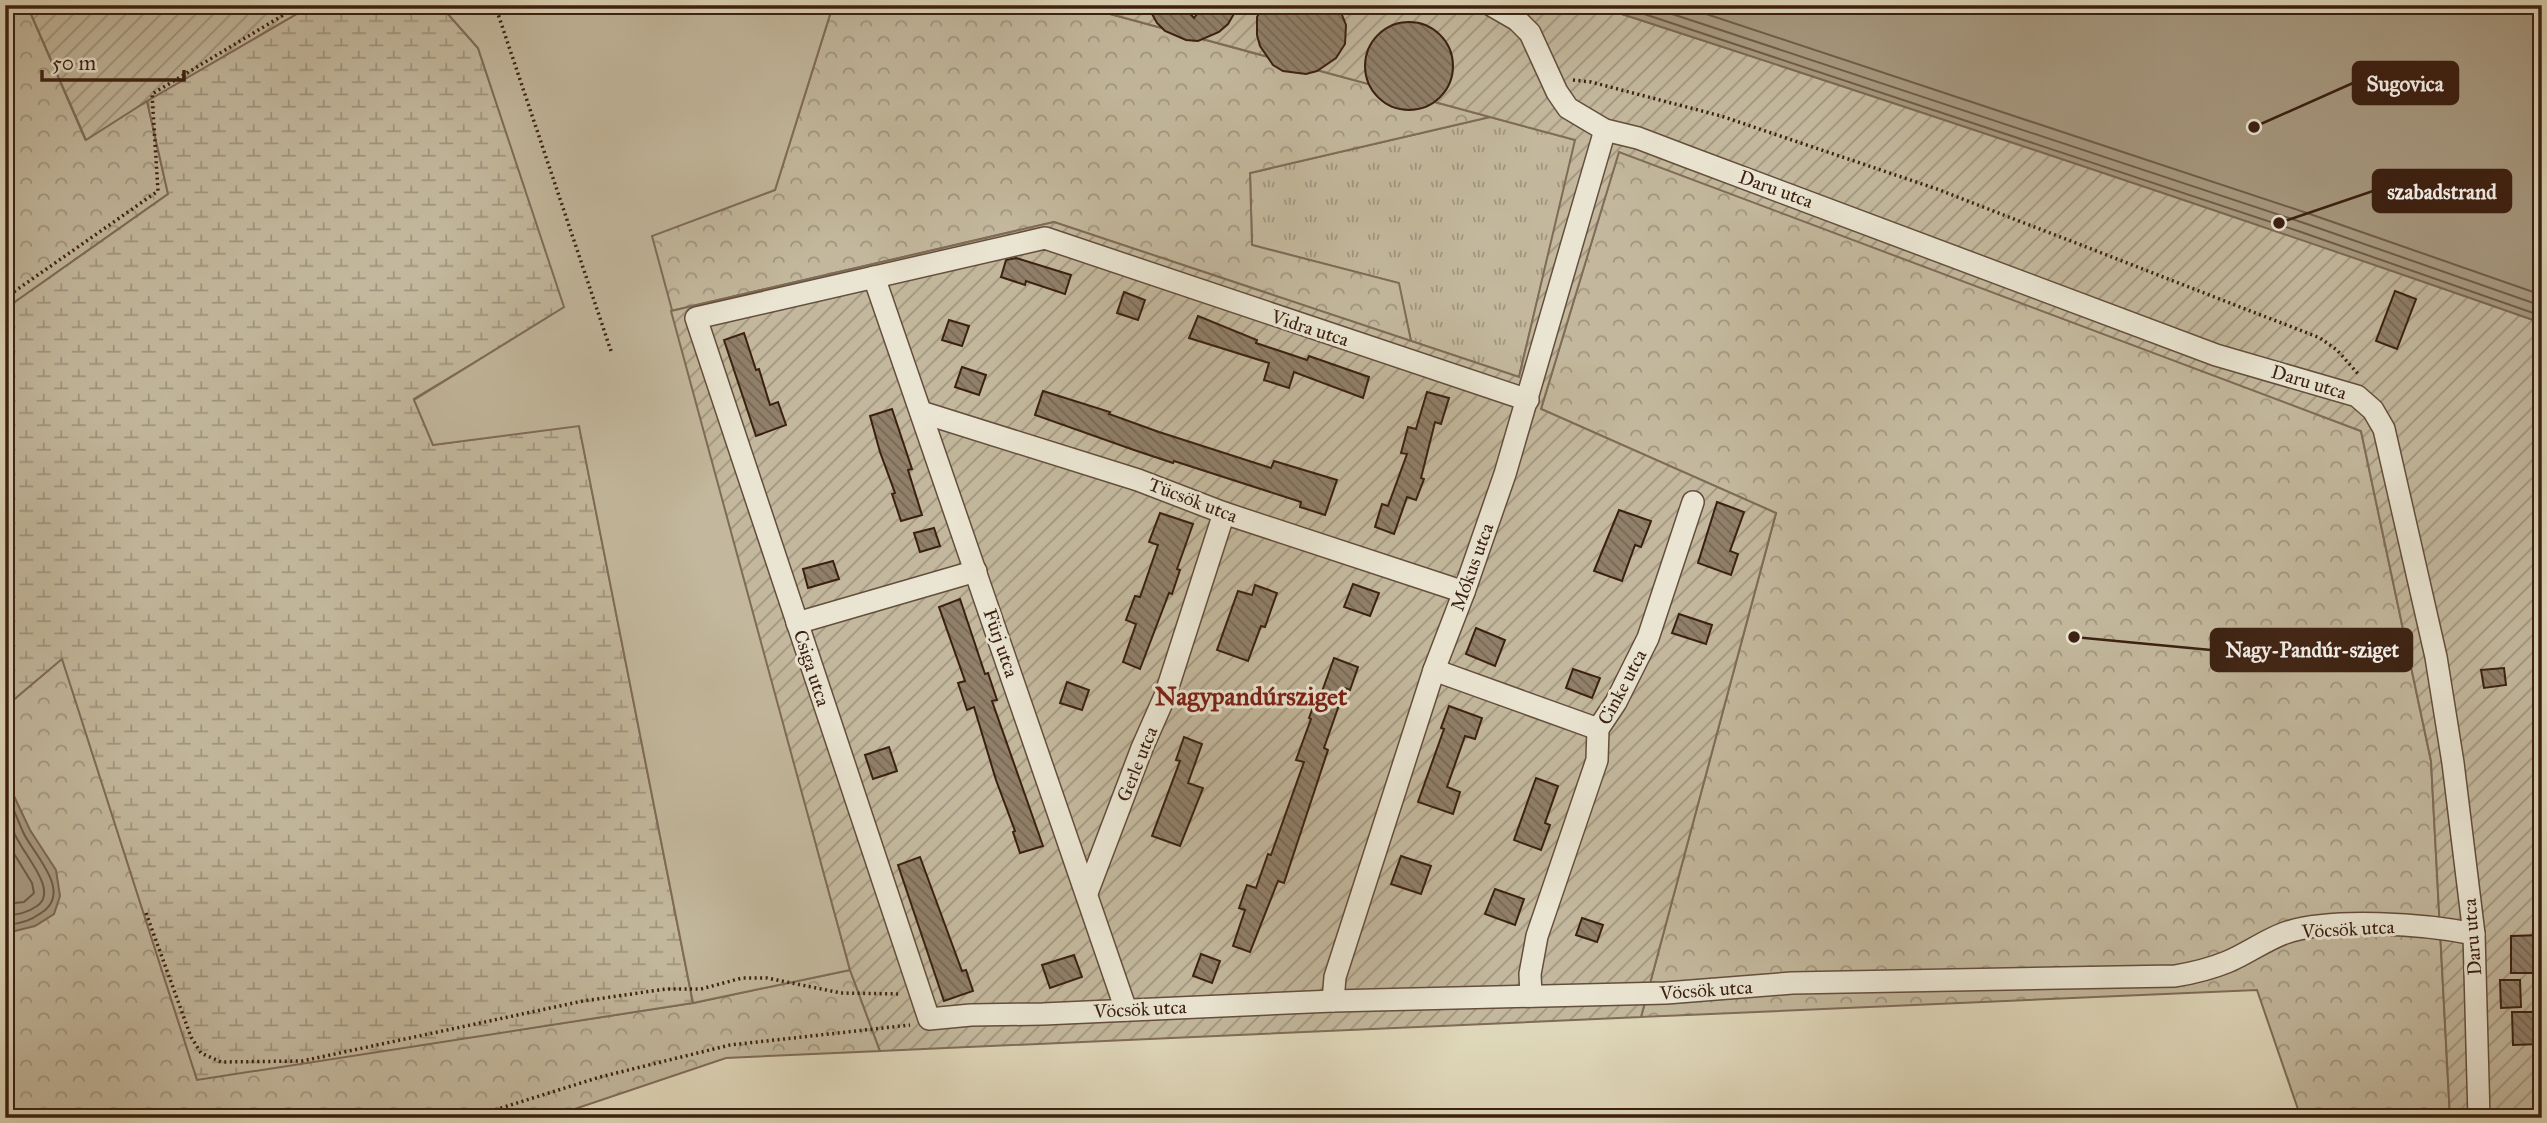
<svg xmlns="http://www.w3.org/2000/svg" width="2547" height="1123" viewBox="0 0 2547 1123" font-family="'IM FELL Great Primer',serif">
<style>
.grass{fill:url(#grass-tufts);stroke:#7f6c58;stroke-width:2}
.forest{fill:url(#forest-crowns);stroke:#7f6c58;stroke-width:2}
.wetland{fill:url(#wetland-marsh);stroke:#7f6c58;stroke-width:2}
.park{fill:#c3b89d;stroke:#7f6c58;stroke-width:2}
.garden{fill:url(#garden-furrows);stroke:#7f6c58;stroke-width:2}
.water{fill:#a79980;stroke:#7c6954;stroke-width:2}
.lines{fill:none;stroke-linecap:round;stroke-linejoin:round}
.shore{stroke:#715c49;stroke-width:2}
.building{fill:url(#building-back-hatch);stroke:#3b2012;stroke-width:2}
.street-casing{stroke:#644e3c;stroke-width:24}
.path{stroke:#3b2012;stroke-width:3.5;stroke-dasharray:2 3.5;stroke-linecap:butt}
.street{stroke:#eae5d2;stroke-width:21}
.labels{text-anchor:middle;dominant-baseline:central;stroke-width:6;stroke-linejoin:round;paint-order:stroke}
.street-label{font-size:19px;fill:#3b2012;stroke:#eae5d2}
.district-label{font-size:26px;font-weight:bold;fill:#7a1f14;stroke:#eae5d2}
.leader{fill:none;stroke:#3b2012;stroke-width:2.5}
.callout-dot{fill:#3b2012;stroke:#eae5d2;stroke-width:2.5}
.callout{fill:#3b2012;stroke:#3b2012;stroke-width:2.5}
.callout-label{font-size:21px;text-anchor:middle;font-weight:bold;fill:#fff}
</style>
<defs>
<pattern id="grass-tufts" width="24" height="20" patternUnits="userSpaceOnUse" patternTransform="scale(1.75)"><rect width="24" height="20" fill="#c3b89d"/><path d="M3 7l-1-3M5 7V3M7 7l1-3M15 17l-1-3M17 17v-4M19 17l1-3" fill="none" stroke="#a0957f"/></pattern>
<pattern id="forest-crowns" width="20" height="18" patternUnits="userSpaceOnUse" patternTransform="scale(1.75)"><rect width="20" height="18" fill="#c3b89d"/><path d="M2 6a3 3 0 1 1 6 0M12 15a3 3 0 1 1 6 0" fill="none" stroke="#a0957f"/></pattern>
<pattern id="wetland-marsh" width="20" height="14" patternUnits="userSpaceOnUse" patternTransform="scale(1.75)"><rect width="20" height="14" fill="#c3b89d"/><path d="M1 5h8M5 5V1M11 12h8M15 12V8" fill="none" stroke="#a0957f"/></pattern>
<pattern id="garden-furrows" width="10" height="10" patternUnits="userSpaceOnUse" patternTransform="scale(1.75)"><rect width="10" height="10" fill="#c3b89d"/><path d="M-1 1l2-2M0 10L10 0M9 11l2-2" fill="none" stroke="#a0957f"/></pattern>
<pattern id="building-back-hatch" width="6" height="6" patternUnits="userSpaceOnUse" patternTransform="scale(1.75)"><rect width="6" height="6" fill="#907f69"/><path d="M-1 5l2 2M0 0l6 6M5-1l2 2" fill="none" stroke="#776855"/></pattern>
</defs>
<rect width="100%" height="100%" fill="#dfd7b9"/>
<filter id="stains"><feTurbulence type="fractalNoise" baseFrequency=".00286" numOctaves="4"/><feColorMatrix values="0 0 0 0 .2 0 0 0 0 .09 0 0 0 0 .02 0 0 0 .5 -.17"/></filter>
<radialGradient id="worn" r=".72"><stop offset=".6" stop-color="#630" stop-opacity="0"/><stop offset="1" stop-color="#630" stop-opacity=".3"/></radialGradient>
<polygon class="grass" points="1490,117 1576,140 1519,377 1411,341 1398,283 1252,245 1250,173"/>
<g class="forest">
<polygon points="5,5 27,5 85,139 147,101 168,194 5,309"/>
<polygon points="833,5 1077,5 1490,117 1250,173 1252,245 1399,283 1411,341 1054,222 671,311 651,235 775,190"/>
<polygon points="1619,151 2361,431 2431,761 2450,1118 2301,1118 2257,990 1641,1017 1776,513 1541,409"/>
<polygon points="62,658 197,1079 693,1003 850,970 880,1051 726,1058 548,1118 5,1118 5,707"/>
</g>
<polygon class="wetland" points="312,5 440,5 478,48 565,308 414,399 433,445 579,425 693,1003 197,1080 62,659 5,707 5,309 168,194 147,101"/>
<polygon class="park" points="440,5 833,5 775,190 652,236 850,970 693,1003 579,426 433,445 414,400 564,307 478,48"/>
<g class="garden">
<polygon points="27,5 312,5 147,101 86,140"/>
<polygon points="1077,5 1594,5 1850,88 2299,238 2542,323 2542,1118 2450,1118 2431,761 2361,431 1619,152 1541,409 1776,513 1641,1017 880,1051 850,970 671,311 1054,222 1519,377 1575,140"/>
</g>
<g class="water">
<path d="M 1594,5 L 2542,5 L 2542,323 C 2227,213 1911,108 1594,5 Z"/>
<polygon points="5,777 30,830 56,870 60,896 54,914 35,926 11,932 5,930"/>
</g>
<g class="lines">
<g class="shore">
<polyline points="1617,5 2301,232 2542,316"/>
<polyline points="1645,5 2304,223 2542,306"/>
<polyline points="1679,5 2307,213 2542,295"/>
<path d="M 5,791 C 12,805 17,818 23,832 C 33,854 74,892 41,913 C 30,921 19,925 5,924"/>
<path d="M 5,811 C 10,822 13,833 19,842 C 27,858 58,892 37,906 C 27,913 18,915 5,915"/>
<polyline points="5,839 32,883 34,893 24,902 5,904"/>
</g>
</g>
<g class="building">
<polygon points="1147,5 1182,5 1194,18 1204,5 1239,5 1228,24 1219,32 1198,41 1186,40 1165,31 1157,23"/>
<polygon points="1264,5 1338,5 1346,25 1345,44 1336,58 1317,71 1306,74 1283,71 1273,65 1260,46 1257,35 1257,17"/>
<circle cx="1409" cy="66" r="44"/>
<polygon points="1016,258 1071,275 1065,294 1026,281 1025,285 1001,277 1006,260"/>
<polygon points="2395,291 2416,299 2397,349 2376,341"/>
<polygon points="1124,292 1145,300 1138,320 1117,313"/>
<polygon points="1198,316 1257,340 1256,343 1307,360 1309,356 1369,377 1363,398 1294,372 1289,388 1264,380 1269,363 1189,338"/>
<polygon points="949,320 969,326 962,346 942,340"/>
<polygon points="744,333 756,370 759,369 770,405 778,402 786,425 756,436 724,340"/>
<polygon points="962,367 986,375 979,395 955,387"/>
<polygon points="1043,391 1110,412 1109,414 1159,432 1271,468 1274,461 1337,480 1325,515 1300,507 1301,502 1174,461 1173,463 1134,450 1035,415"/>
<polygon points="1427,392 1449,398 1441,424 1435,422 1421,478 1424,479 1416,500 1407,497 1394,534 1375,527 1382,504 1388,506 1407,454 1401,453 1408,427 1416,429"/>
<polygon points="892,409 912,469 908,470 922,515 901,521 892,494 895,493 880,452 870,416"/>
<polygon points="1717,502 1744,512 1730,551 1738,554 1731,575 1698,563"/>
<polygon points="1619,510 1651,521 1641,547 1635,545 1622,581 1594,571"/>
<polygon points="1160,513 1193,524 1177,569 1180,570 1172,594 1169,593 1140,669 1123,662 1136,624 1126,620 1135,596 1140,597 1158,545 1149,542"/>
<polygon points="934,528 940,546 920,552 914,533"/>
<polygon points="833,561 839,579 808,588 803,569"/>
<polygon points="1353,584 1379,593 1370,616 1344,607"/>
<polygon points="1255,585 1277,593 1265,627 1261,626 1248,661 1217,650 1238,591 1252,595"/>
<polygon points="960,599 985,674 988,673 997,700 992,701 1043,846 1020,853 1013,832 1015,831 996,780 974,707 967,710 958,683 965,681 939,607"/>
<polygon points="1679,614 1712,625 1706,644 1672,633"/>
<polygon points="1476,628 1505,640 1495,666 1466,654"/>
<polygon points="1334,658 1358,667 1350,690 1345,688 1324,748 1328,750 1284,883 1278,881 1250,952 1233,946 1245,910 1239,908 1247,885 1256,888 1268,854 1271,855 1304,762 1296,760 1311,719 1309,718 1317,696 1320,697"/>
<polygon points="2504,668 2506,685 2484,688 2481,670"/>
<polygon points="1573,669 1600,678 1592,698 1566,688"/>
<polygon points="1067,682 1089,690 1082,710 1060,703"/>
<polygon points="1449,706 1482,718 1475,739 1465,736 1447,787 1460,792 1453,814 1418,802 1444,729 1441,728"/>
<polygon points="1184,737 1202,744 1188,783 1203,788 1180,846 1152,836 1180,761 1176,760"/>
<polygon points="889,747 897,771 873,779 865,755"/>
<polygon points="1536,778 1558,786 1545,823 1550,825 1541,850 1514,840"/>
<polygon points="1401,856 1431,866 1421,894 1391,884"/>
<polygon points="920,857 962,971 966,970 973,991 944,1001 898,865"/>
<polygon points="1495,889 1524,899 1515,925 1485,914"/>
<polygon points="1582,918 1603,925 1597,942 1576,935"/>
<polygon points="2542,935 2542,973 2511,973 2511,936"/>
<polygon points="1201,954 1220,961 1212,983 1193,976"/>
<polygon points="1074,955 1082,977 1050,988 1042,965"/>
<polygon points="2500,980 2520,980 2521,1007 2501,1008"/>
<polygon points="2512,1012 2542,1012 2542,1044 2513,1045"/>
</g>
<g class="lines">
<g class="street-casing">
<g id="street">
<polyline points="1491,5 1517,20 1530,33 1557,92 1568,108 1605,130 1638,138 1688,157 2216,355 2357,396 2373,410 2384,429 2436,657 2453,763 2474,934 2479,1118"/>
<polyline points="874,277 1126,1010"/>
<path d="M 1528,400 L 1045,238 L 696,318 L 929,1019 L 971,1015 L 1043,1014 L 1333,1001 L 1666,993 L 1792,983 L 2175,976 C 2193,973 2210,969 2227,962 C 2247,954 2265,940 2285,933 C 2331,917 2426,924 2474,934"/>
<polyline points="921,412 1138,480 1224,513 1464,592"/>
<polyline points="797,623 976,571"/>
<polyline points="1434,670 1598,729"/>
<polyline points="1087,893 1142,748 1165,696 1224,513"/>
<polyline points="1531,996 1530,974 1537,936 1597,760 1598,729 1616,702 1648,638 1693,502"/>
<polyline points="1333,1001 1335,977 1434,670 1464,592 1505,474 1605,130"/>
</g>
</g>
<g class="path">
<polyline points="495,5 611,351"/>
<polyline points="1573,80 1591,82 1721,116 1937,189 2320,338 2337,350 2359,375"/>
<polyline points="5,298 158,191 152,94 300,5"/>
<polyline points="146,913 191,1037 201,1053 221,1062 302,1061 583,1001 666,989 701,989 742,978 767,978 841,993 901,994"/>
<polyline points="469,1118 600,1077 730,1045 910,1025"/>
</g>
<use href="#street" class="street"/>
</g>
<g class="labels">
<g class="street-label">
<text transform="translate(1776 189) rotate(20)">Daru utca</text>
<text transform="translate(1310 328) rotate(18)">Vidra utca</text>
<text transform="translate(2309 382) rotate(17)">Daru utca</text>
<text transform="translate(1193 500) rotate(21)">Tücsök utca</text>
<text transform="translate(1472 567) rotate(-70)">Mókus utca</text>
<text transform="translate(1001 643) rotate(71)">Fürj utca</text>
<text transform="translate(812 668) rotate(72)">Csiga utca</text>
<text transform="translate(1622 687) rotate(-62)">Cinke utca</text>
<text transform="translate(1137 764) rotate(-68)">Gerle utca</text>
<text transform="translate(2348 929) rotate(-3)">Vöcsök utca</text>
<text transform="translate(2472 937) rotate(-94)">Daru utca</text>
<text transform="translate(1706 990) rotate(-4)">Vöcsök utca</text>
<text transform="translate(1140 1009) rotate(-3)">Vöcsök utca</text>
</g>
<g class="district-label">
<text x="1251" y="696">Nagypandúrsziget</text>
</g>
</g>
<path class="leader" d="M2254 127L2353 83M2279 223L2373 191M2074 637L2211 650"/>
<g class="callout-dot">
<circle cx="2254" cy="127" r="7"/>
<circle cx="2279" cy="223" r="7"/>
<circle cx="2074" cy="637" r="7"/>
</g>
<g class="callout">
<rect x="2353" y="62" width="105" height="42" rx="7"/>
<rect x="2373" y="170" width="138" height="42" rx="7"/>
<rect x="2211" y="629" width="201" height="42" rx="7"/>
</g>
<g class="callout-label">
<text x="2405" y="91">Sugovica</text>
<text x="2442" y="199">szabadstrand</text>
<text x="2312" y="657">Nagy-Pandúr-sziget</text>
</g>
<rect width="2547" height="1123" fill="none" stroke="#dfd7b9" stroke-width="28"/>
<rect x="7" y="7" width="2533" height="1109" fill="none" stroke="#3b2012" stroke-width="3.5"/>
<rect x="14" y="14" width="2519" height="1095" fill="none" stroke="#3b2012" stroke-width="2"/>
<path d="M42 70v10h142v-10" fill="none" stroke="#3b2012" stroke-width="3.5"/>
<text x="52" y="70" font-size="21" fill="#3b2012" stroke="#eae5d2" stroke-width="5" paint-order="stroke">50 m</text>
<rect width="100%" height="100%" filter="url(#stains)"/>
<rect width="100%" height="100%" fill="url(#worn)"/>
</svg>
